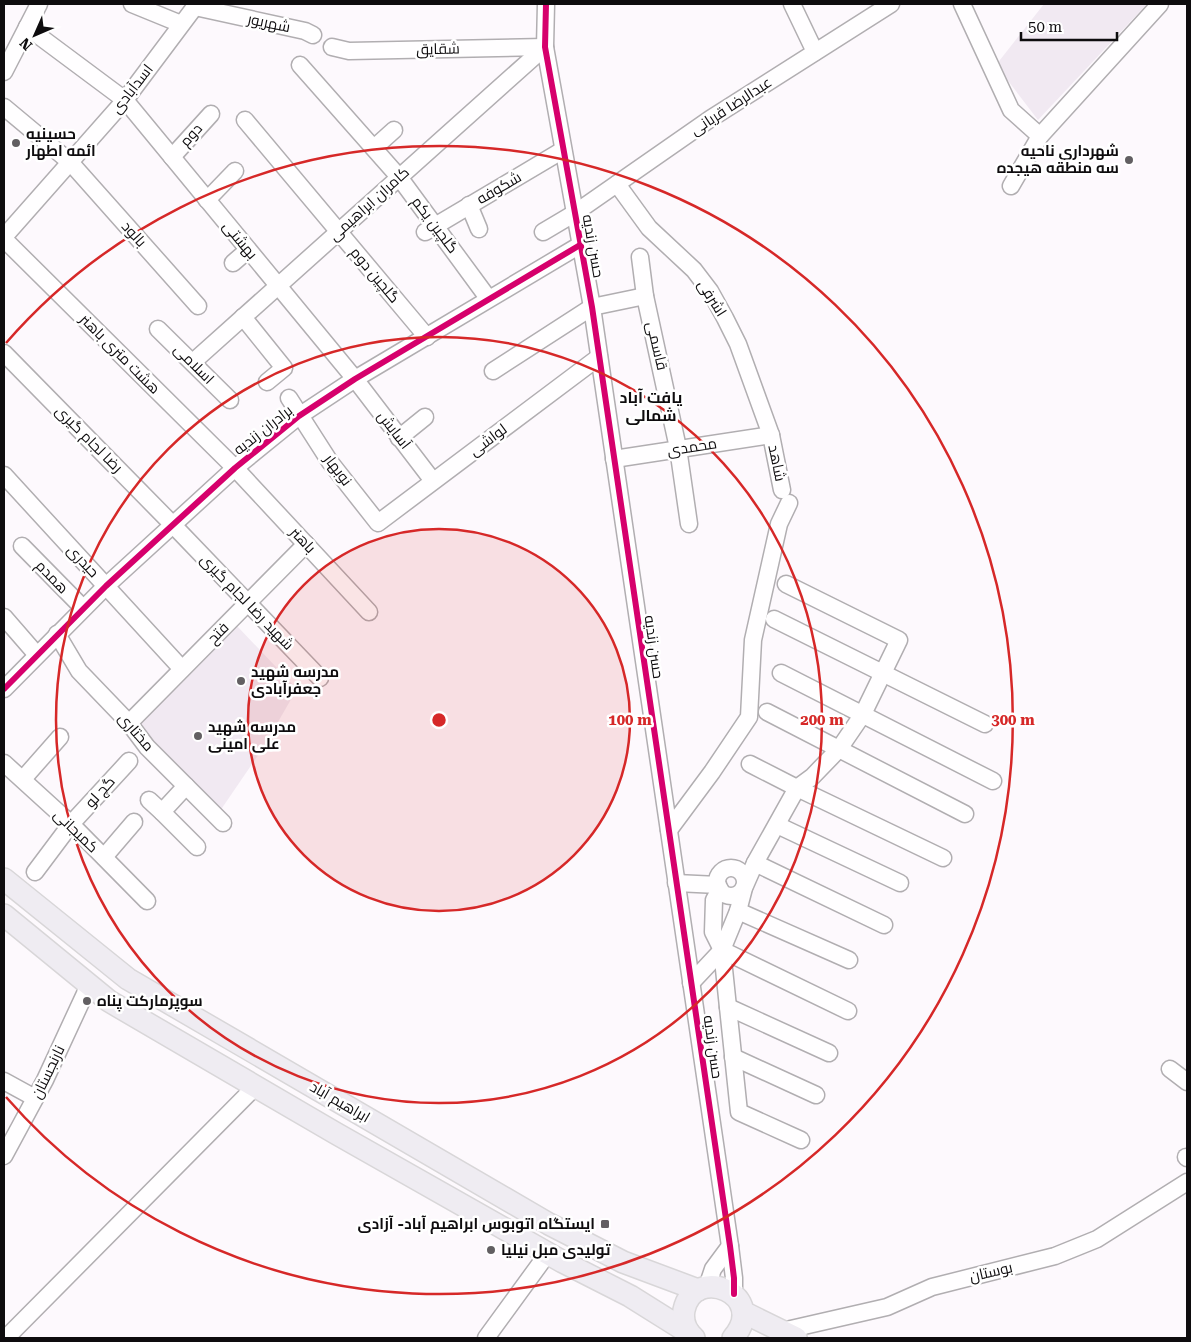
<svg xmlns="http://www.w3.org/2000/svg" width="1191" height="1342" viewBox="0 0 1191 1342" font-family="'Roboto Serif',Cairo,serif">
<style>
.built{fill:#f1e9f2}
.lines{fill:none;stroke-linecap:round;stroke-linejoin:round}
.minor-casing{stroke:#b1aeb1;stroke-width:19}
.major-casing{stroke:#d8d6d8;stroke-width:24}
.minor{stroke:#fffeff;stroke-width:16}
.major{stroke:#efecf2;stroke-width:21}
.cycleway-casing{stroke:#fff;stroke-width:9}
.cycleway{stroke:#d6006c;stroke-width:6}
.ring{fill:none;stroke:#d62828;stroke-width:2.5}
.poi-dot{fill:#625f62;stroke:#fff;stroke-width:2}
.labels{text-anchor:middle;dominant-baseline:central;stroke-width:5;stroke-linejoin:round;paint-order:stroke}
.street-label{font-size:15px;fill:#0e0c0e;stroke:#fff}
.poi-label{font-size:15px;font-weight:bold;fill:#0e0c0e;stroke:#fff;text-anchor:start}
.neighbourhood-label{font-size:16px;font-weight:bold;fill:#0e0c0e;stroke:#fff}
.centre{fill:#d62828;stroke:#fff;stroke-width:2.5}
.ring-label{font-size:15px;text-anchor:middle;font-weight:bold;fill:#d62828;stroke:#fff;stroke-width:5;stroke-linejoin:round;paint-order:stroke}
</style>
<rect width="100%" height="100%" fill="#fdf9fd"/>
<g class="built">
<polygon points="1044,4 1147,4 1038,120 996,65"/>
<polygon points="237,626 297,689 263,748 220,811 133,723 184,673"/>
</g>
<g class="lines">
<g class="minor-casing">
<g id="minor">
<polyline points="132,4 181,24"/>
<polyline points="546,4 545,47 592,307 730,1246 734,1278 734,1294"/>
<polyline points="792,4 815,52"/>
<polyline points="962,4 1011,110 1040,136"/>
<polyline points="195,7 305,31 313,35"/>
<polyline points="27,27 125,100 355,379 433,481"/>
<polyline points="332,47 349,51 545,47"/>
<polyline points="300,65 399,177 488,298"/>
<polyline points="4,72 39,4"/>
<polyline points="4,107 70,162 198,306"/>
<polyline points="245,120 427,337"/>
<polyline points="374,148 394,130"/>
<polyline points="172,157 211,114"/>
<polyline points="617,184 649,228 694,270 710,291 725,318 738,344 771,435 782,490"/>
<polyline points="1011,186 1040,136 1160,4"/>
<polyline points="207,200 235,171"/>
<polyline points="469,205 479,229"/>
<polyline points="425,232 563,150"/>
<polyline points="543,232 575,213 710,119 891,4"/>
<polyline points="4,237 125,100 197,4"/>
<polyline points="4,239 235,468 369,612"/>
<polyline points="640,257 645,296 678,448 689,524"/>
<polyline points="233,263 248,250"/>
<polyline points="243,317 284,368 267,382"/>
<polyline points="158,329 230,400"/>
<polyline points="4,353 174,526 320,678"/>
<polyline points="193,362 545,47"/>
<polyline points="493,371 592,307 645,296"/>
<polyline points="289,398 330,462 378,523 599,357"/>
<polyline points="399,438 425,417"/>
<polyline points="614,459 771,435"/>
<polyline points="4,475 182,669"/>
<polyline points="22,546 83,608"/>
<polyline points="4,617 37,655"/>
<polyline points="774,619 985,724"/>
<polyline points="57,634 79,671 129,723 147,747 223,823"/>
<polyline points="781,673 993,781"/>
<polyline points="4,689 106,586 235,468 299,416 355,379 580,245"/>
<polyline points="767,712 965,814"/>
<polyline points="129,723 306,544"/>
<polyline points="4,763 71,824 147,901"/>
<polyline points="750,764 797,788 943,858"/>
<polyline points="23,779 60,737"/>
<polyline points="186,786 162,812 197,847"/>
<polyline points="149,800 162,812"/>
<polyline points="777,825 900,883"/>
<polyline points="669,830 712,772 749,717 753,640 779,524 789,503"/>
<polyline points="104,857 134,822"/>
<polyline points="755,863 884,925"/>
<circle cx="731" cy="882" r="14"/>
<polyline points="35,872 71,824 129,761"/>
<polyline points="676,883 718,885"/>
<polyline points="720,889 714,900 713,932 722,950"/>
<polyline points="738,911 849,960"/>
<polyline points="691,983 722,950 738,911 744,888 755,863 797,788 812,777 839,749 863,714 899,640 786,584"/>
<polyline points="728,1007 829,1053"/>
<polyline points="733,1057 816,1095"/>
<polyline points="1170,1069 1187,1082"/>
<polyline points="4,1081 35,1098"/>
<polyline points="801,1140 739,1112 722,950 848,1011"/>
<polyline points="4,1156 45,1080 89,985"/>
<polyline points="1186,1157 1187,1158"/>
<polyline points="707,1287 713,1269 730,1246"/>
<polyline points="782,1331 887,1307 932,1287 1055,1256 1097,1239 1187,1182"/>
<polyline points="4,1337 10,1334 255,1087"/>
<polyline points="486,1338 548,1253"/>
</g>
</g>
<g class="major-casing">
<g id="major">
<polyline points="4,879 128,979 549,1224 623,1262 698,1290"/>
<polyline points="4,915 109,1001 337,1134 563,1262 630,1296 689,1333"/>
<polyline points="743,1312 796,1338"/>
<path d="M 694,1338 C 686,1331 682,1321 684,1310 C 694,1263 770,1295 733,1338"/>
</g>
</g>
<use href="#minor" class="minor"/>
<use href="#major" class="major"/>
<g class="cycleway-casing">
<g id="cycleway">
<polyline points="546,4 545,47 592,307 730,1246 734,1278 734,1294"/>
<polyline points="4,689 106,586 235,468 299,416 355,379 580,245"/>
</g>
</g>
<use href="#cycleway" class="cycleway"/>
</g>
<circle cx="439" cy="720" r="191" fill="#d62828" fill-opacity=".12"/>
<g class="ring">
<circle cx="439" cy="720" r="191"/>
<circle cx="439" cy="720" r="383"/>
<path d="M6 343A574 574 0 1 1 6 1097"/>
</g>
<g class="poi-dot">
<circle cx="16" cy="143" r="5"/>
<circle cx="1129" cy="160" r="5"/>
<circle cx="241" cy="681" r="5"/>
<circle cx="198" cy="736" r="5"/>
<circle cx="87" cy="1001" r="5"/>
<rect x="600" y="1219" width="10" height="10" rx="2.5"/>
<circle cx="491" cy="1250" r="5"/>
</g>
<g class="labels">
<g class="street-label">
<text transform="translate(269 23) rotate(12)">شهریور</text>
<text transform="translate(438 49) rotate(-1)">شقایق</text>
<text transform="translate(132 89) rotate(-52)">اسدآبادی</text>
<text transform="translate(731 106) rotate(-33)">عبدالرضا قربانی</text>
<text transform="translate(191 135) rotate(-48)">دوم</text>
<text transform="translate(499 188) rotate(-30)">شکوفه</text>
<text transform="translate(369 204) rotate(-42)">کامران ابراهیمی</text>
<text transform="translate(435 225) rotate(53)">گلچین یکم</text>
<text transform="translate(134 234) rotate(48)">بالود</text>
<text transform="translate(240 240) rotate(50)">بهشتی</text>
<text transform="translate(593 246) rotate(80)">حسن زندیه</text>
<text transform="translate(375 275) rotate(50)">گلچین دوم</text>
<text transform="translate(712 298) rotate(58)">اشرفی</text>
<text transform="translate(657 346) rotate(77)">قاسمی</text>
<text transform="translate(120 354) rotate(45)">هشت متری باهنر</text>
<text transform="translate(194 364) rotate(45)">اسلامی</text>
<text transform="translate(263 430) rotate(-38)">برادران زندیه</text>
<text transform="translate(394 430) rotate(52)">آسایش</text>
<text transform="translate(89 439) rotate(45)">رضا لجام گیری</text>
<text transform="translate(488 440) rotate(-37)">لواشی</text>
<text transform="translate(692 447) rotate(-9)">محمدی</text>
<text transform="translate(777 463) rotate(78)">شاهد</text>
<text transform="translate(338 470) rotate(53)">نوبهار</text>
<text transform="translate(303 540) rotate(47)">باهنر</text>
<text transform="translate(83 561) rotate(47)">حیدری</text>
<text transform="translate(52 577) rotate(46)">همدم</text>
<text transform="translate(247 602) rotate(46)">شهید رضا لجام گیری</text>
<text transform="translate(218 633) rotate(-45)">فتح</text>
<text transform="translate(654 647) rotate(82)">حسن زندیه</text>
<text transform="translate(136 732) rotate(49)">مختاری</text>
<text transform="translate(100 792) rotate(-48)">گچ لو</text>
<text transform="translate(76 831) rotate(44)">کمیجانی</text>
<text transform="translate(713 1047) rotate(82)">حسن زندیه</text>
<text transform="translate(48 1072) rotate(-64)">نارنجستان</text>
<text transform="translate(340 1102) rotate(30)">ابراهیم آباد</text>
<text transform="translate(991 1272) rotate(-13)">بوستان</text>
</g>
<g class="poi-label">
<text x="26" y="134">حسینیه<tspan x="26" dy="17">ائمه اطهار</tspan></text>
<text x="1119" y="151" text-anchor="end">شهرداری ناحیه<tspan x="1119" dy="17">سه منطقه هیجده</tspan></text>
<text x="251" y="672">مدرسه شهید<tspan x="251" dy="17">جعفرآبادی</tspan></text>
<text x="208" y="727">مدرسه شهید<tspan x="208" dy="17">علی امینی</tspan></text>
<text x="97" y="1001">سوپرمارکت پناه</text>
<text x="595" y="1224" text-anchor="end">ایستگاه اتوبوس ابراهیم آباد- آزادی</text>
<text x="501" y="1250">تولیدی مبل نیلیا</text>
</g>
<g class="neighbourhood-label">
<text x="651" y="397">یافت آباد<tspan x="651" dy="18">شمالی</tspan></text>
</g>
</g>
<circle cx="439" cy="720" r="8" class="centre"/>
<g class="ring-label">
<text x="630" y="725">100 m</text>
<text x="822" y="725">200 m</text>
<text x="1013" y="725">300 m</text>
</g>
<rect width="1191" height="1342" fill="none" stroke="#0e0c0e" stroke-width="10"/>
<g transform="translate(35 35) rotate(225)" stroke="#ffffff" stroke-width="4" paint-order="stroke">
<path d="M0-4L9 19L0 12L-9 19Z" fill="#0e0c0e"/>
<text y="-8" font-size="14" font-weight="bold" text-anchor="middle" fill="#0e0c0e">N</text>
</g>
<path d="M1021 32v8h96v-8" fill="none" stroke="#0e0c0e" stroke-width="2.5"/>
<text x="1028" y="32" font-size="15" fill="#0e0c0e" stroke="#ffffff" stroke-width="4" paint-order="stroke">50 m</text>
</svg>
